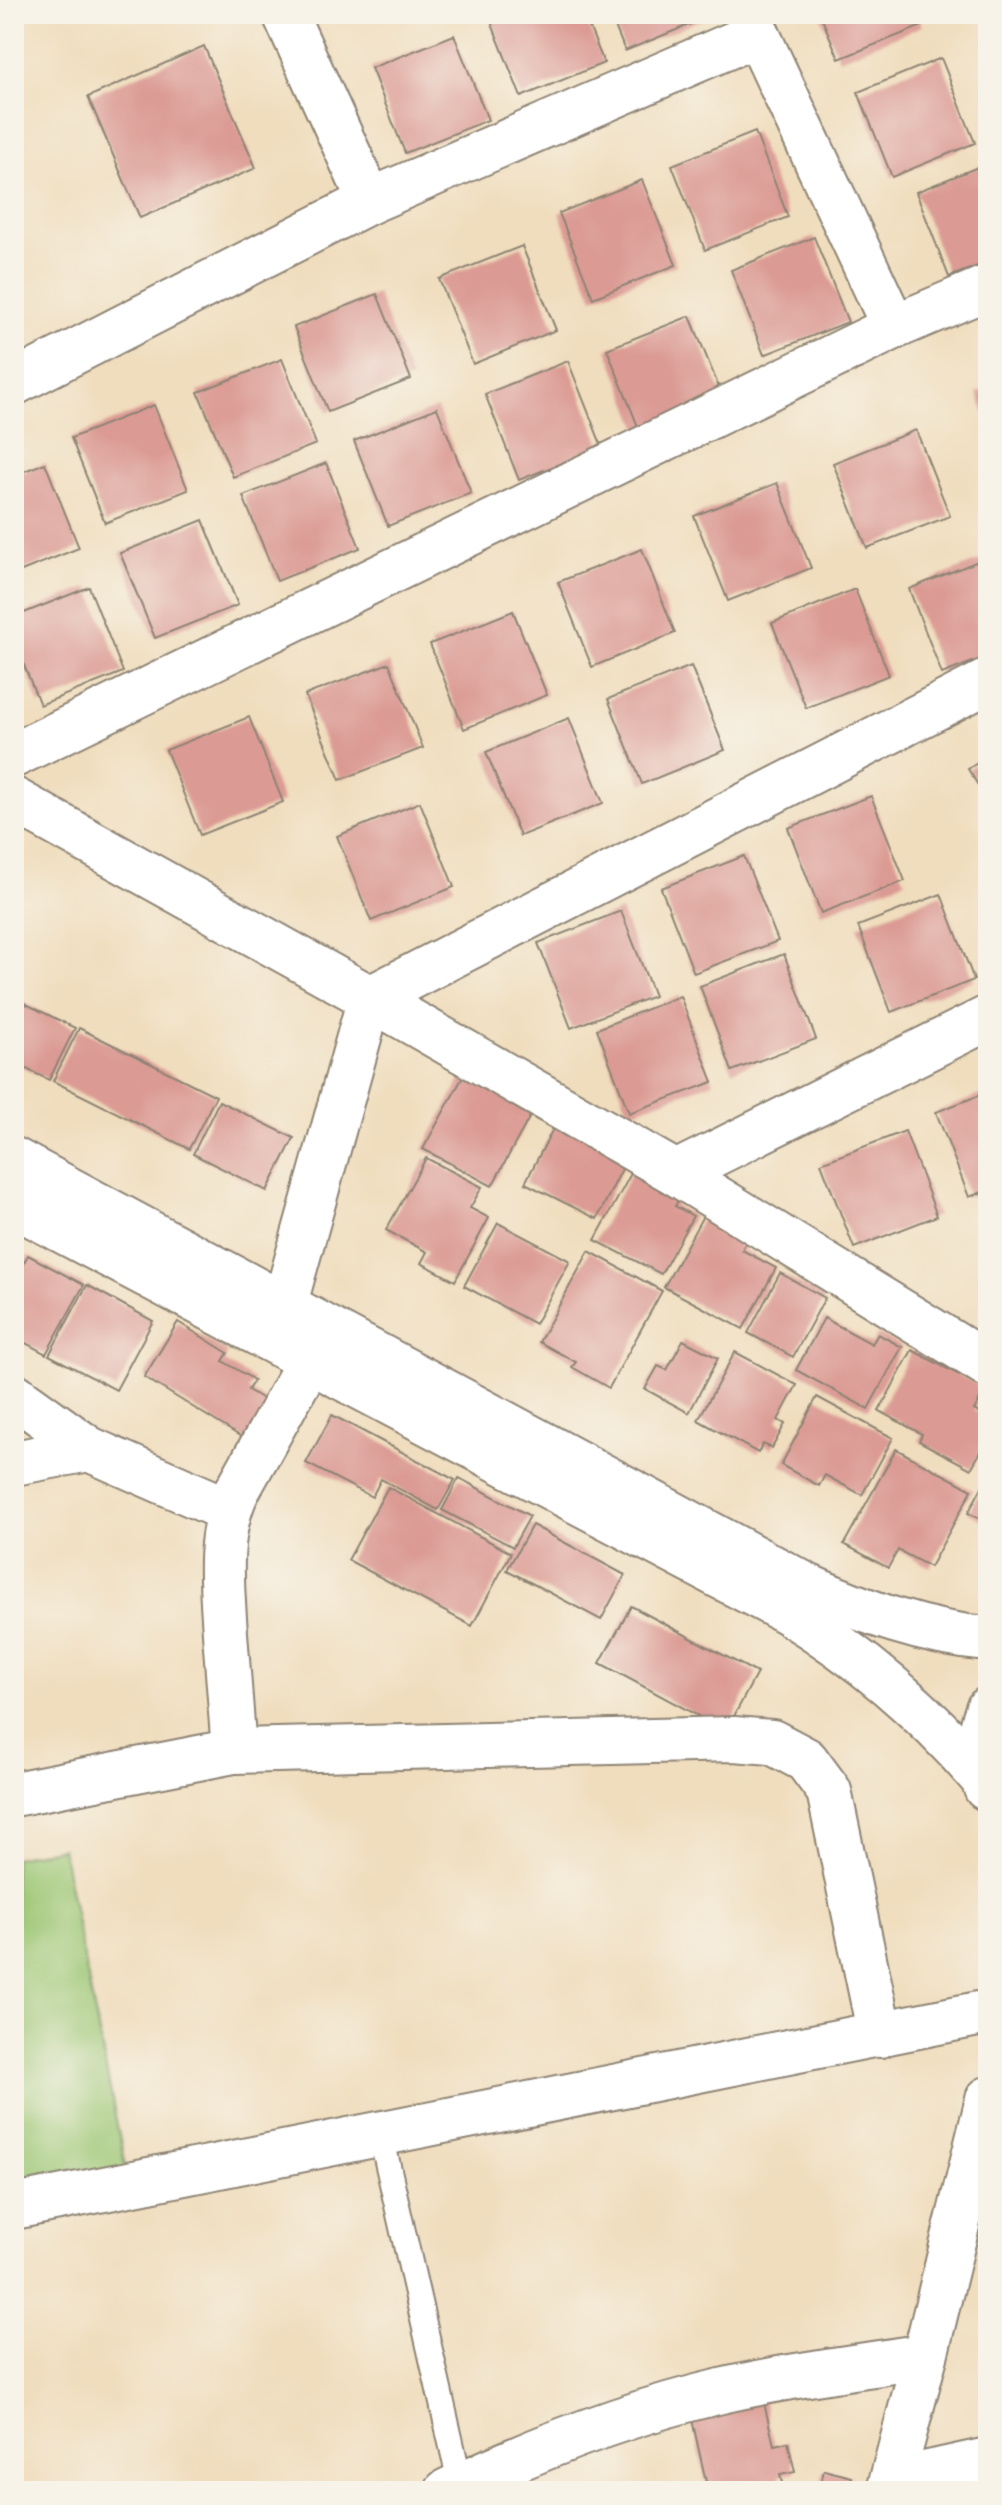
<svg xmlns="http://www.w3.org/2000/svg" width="1002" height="2505" viewBox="0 0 1002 2505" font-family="Itim,sans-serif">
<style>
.green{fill:#9bc673;stroke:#63784f;stroke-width:2}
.building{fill:#db9b94}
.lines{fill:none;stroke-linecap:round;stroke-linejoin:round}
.lane-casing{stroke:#8e8474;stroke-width:28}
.street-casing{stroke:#8e8474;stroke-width:48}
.secondary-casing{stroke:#8e8474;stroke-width:48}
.lane{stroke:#fff;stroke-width:24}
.street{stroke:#fff;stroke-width:44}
.secondary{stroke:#fff;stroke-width:44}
</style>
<rect width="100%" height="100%" fill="#f7f3e8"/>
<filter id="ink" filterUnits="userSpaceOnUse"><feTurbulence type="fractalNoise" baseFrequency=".0125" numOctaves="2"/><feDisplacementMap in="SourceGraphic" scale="16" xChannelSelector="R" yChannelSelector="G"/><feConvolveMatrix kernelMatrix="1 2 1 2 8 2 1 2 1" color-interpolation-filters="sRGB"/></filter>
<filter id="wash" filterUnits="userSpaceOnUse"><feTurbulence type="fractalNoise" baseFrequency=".006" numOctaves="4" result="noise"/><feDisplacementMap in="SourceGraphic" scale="32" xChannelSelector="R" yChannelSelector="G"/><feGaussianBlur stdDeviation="1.8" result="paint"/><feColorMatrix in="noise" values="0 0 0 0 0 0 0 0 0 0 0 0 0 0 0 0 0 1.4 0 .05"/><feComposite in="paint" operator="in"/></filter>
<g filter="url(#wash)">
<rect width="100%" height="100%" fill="#f0ddbd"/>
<polygon class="green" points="62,1848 126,2170 14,2193 14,1858"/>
<g id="blocks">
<g class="building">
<polygon points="488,14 584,14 604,63 521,97"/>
<polygon points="610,14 706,14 708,17 625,51"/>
<polygon points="820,14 917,14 922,26 839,59"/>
<polygon points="454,35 488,120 405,153 371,68"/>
<polygon points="204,46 256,168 140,218 88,97"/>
<polygon points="941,58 975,143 892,177 858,92"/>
<polygon points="755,132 788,217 705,250 672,165"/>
<polygon points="988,163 988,262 949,277 916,192"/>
<polygon points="642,180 676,265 593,298 559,213"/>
<polygon points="814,237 848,322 764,355 731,270"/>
<polygon points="522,246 556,330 473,364 439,279"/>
<polygon points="377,294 411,379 328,412 294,327"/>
<polygon points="690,316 724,400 641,434 607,349"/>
<polygon points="282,359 316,444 233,477 198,392"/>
<polygon points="568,361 602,447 519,480 485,394"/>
<polygon points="988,389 988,421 977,393"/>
<polygon points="154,405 188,490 105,523 71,438"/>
<polygon points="437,408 471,493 388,526 354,441"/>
<polygon points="916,430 950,516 867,548 833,463"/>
<polygon points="45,463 79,548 14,574 14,475"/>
<polygon points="326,463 360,548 277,581 243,496"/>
<polygon points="777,483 811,568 728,601 694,516"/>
<polygon points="203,520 238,605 155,638 120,553"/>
<polygon points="642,549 675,633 592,667 558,582"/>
<polygon points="988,557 988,656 942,674 909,589"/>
<polygon points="89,587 123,672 40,705 14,640 14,617"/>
<polygon points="855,589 889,675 806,708 772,623"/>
<polygon points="513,611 547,695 464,729 430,644"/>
<polygon points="389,663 423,748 340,780 305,695"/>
<polygon points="691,666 725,750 642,784 608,699"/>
<polygon points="249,717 283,802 200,835 166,750"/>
<polygon points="569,718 603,803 520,836 486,752"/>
<polygon points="988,756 988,801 968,769"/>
<polygon points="871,796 905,881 821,913 788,828"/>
<polygon points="420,802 454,887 371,921 337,836"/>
<polygon points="744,856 778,941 694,973 661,888"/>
<polygon points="941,894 974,980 891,1012 858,926"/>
<polygon points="621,911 654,996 571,1028 538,943"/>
<polygon points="784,954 816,1039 732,1071 700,986"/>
<polygon points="680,996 713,1082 629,1113 597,1029"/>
<polygon points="14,998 75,1028 49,1080 14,1063"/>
<polygon points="79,1028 216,1096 189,1149 53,1081"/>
<polygon points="465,1073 534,1109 492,1186 423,1149"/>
<polygon points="988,1092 988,1190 969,1197 936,1112"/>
<polygon points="219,1101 294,1138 267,1191 193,1154"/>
<polygon points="559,1117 630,1153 597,1219 525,1183"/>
<polygon points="905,1131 937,1216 854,1248 821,1163"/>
<polygon points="426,1158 482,1187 470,1208 489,1218 455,1281 421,1263 427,1252 386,1230"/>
<polygon points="635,1166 683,1191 675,1206 693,1216 661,1274 595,1240"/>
<polygon points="705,1212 749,1236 742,1250 776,1268 743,1329 664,1287"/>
<polygon points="498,1223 570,1261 535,1324 464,1286"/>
<polygon points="589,1251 662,1291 609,1388 572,1367 576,1362 539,1342"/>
<polygon points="28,1255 84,1285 46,1354 14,1337 14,1280"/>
<polygon points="780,1273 825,1298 793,1357 748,1333"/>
<polygon points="87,1285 153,1321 116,1390 49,1355"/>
<polygon points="824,1318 872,1344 878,1334 902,1347 868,1409 796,1370"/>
<polygon points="178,1322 228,1353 223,1361 254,1380 248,1390 279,1409 256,1446 144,1377"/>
<polygon points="683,1340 718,1358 689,1413 645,1389 658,1366 667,1370"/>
<polygon points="912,1350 986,1389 974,1410 988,1417 988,1439 971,1469 919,1441 922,1434 879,1411"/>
<polygon points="735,1352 797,1385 778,1420 785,1424 772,1448 763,1444 758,1453 698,1420"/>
<polygon points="817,1397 893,1438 862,1495 825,1475 819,1486 781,1465"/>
<polygon points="332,1415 455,1480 438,1510 381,1479 372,1497 306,1463"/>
<polygon points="896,1449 972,1490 930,1567 898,1550 888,1568 844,1544"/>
<polygon points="988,1476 988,1523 968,1513"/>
<polygon points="459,1478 530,1516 513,1547 442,1510"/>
<polygon points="388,1487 511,1553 472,1626 348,1560"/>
<polygon points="532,1525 625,1575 601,1620 507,1570"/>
<polygon points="631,1606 757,1673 726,1731 600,1663"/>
<polygon points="763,2399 774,2445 788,2442 795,2472 780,2475 784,2491 708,2491 691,2415"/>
<polygon points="824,2470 852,2477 848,2491 819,2491"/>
</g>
</g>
</g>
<g filter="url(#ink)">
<use href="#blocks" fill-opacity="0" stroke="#8e8474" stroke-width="2"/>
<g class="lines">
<g class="lane-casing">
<polyline id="lane" points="381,2135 462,2491"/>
</g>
<g class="street-casing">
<g id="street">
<polyline points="285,14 370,201"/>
<polyline points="748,14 894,327"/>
<polyline points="14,383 370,201 757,34"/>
<polyline points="14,755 894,327 988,287"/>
<polyline points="14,800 370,998 676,1173 988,1365"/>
<polyline points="676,1173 988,1018"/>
<polyline points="285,1303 370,998 988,681"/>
<polyline points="14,1395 89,1449 228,1510"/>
<polyline points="14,1463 89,1449"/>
<path d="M 234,1751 C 231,1712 228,1673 225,1633 C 222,1585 216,1539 236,1493 L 310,1360"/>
<polyline points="14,1794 234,1751 734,1739 772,1742 806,1760 829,1791 880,2035"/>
<polyline points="14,2207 988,2012"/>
<polyline points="920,2475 988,2460"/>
<path d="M 447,2491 C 534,2449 627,2413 721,2391 C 788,2375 858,2367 925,2356"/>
</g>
</g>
<g class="secondary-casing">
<g id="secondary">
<path d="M 14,1160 L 807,1586 C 865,1612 924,1634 988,1639"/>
<path d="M 14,1205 L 786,1611 C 862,1657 925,1711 982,1778"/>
<path d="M 986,1788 C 977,1762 978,1734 988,1709"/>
<polyline points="889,2491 925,2356 988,2099"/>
</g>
</g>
<use href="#lane" class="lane"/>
<use href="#street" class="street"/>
<use href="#secondary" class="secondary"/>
</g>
</g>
<rect width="1002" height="2505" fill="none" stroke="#f7f3e8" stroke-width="48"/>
</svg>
